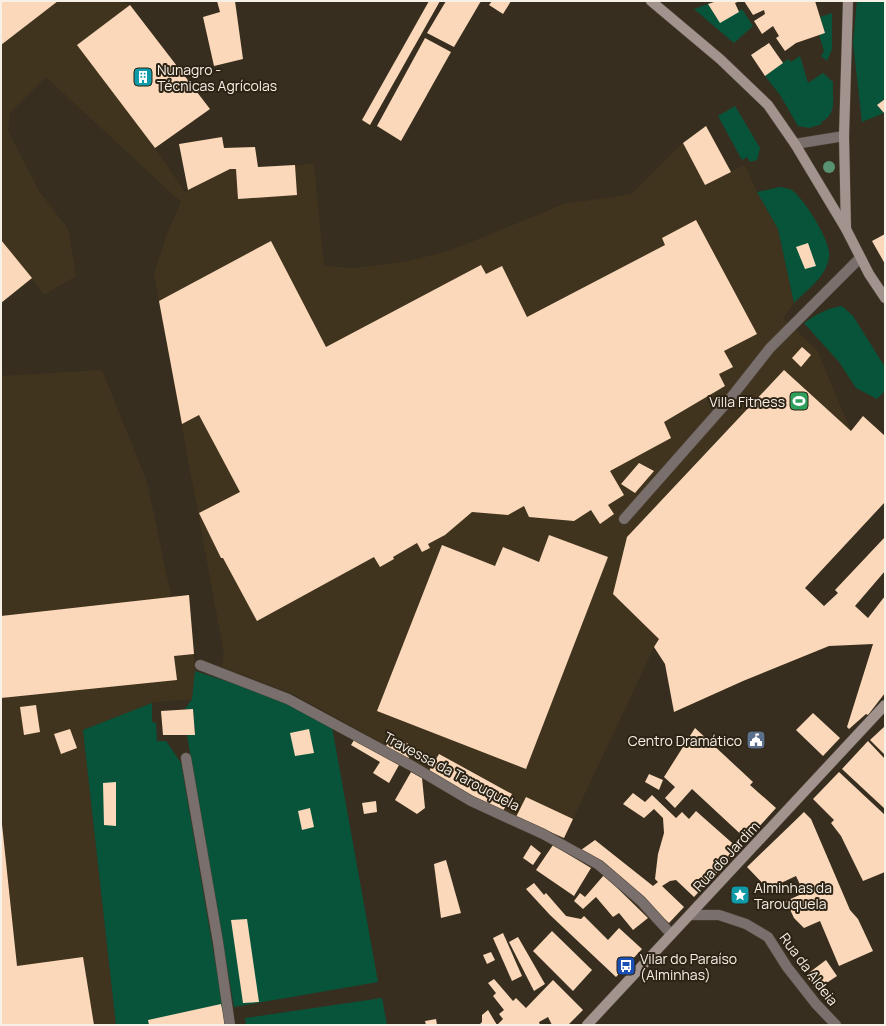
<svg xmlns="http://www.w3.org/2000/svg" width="886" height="1026" viewBox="0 0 886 1026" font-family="Manrope,sans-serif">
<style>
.built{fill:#41341f}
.green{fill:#08543b}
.building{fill:#fbd8b9}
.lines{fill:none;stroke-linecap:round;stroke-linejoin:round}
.lane-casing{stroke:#52493b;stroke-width:11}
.street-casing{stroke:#52493b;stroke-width:11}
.secondary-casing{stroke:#52493b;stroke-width:11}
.lane{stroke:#796f6d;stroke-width:10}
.street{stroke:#796f6d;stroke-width:10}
.secondary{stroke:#a2938f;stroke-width:10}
.tree{fill:#589272}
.labels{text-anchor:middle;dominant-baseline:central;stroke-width:4;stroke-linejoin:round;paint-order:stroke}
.poi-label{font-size:14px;fill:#f7f0e7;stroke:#2d2415;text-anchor:start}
.street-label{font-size:14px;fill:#f7f0e7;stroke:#2d2415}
</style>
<rect width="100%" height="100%" fill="#372e1f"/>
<g class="built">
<polygon points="1,1 118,1 130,5 210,109 155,148 185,192 230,169 314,164 324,266 355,268 403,262 449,251 564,204 632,194 683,143 705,184 745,165 757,192 778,229 794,303 783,318 817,350 851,431 803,487 657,641 564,838 482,802 357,729 291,693 222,667 224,654 154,275 166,236 181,202 46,77 10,113 8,131 39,191 68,229 76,276 44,295 32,279 1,303"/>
<polygon points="102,370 147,482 171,596 189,595 195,671 192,699 155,702 83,730 116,1025 1,1025 1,376"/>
</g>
<g class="green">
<polygon points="857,1 885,1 885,99 877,105 884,113 862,122 853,43"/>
<polygon points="708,4 720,22 742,9 753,26 734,43 694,9"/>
<polygon points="832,13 832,49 827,61 821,56 824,51 819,35 825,33 820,17"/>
<path d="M 800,56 L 808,83 L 823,73 L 833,82 C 832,98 838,114 821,122 L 822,124 L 809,128 L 798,126 L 780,95 L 765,76 L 788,59 L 791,62 Z"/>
<polygon points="735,106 760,148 757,160 750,162 747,157 742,160 718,116"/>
<path d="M 780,187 C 784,188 788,188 792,190 C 804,199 832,242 829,257 C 827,276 807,290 794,303 L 778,229 L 757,192 Z"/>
<path d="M 842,306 L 853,316 L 885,367 L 885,391 L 877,399 L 856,388 L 839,362 L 804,323 C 817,314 827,308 842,306 Z"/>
<polygon points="195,671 272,696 332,727 378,982 234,1007 187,735 195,735 193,709 185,709 192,699"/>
<polygon points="152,703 152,722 156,723 157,741 166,741 181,763 226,1025 116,1025 83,730"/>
<polygon points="382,998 387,1025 246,1025 245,1018"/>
</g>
<g class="building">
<polygon points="1,1 58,1 1,45"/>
<polygon points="217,1 235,1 243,59 214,66 203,17 220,12"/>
<polygon points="429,1 440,1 370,125 362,120"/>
<polygon points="446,1 481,1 454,47 427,33"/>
<polygon points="492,1 511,1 503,14 489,5"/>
<polygon points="717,1 740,1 735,3 739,12 720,23 708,4"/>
<polygon points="744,1 815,1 825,33 796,43 785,51 776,38 779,36 773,26 762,34 754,21 765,14 764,10 753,15"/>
<polygon points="130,5 210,109 155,148 77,45"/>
<polygon points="425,38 451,52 401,141 377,126"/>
<polygon points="769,43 783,63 765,76 751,55"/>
<polygon points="885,99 885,114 877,105"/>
<polygon points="706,126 731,172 705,185 683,143"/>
<polygon points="222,137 224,148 255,147 258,167 295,165 297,195 238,199 236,169 230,169 188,190 179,144"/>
<polygon points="696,220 757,334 724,351 733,367 719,374 725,386 664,422 671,438 610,471 624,495 608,505 614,514 600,524 591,510 574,521 529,517 524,506 508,515 472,512 445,535 428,544 430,548 422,552 417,543 393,557 394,559 380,567 374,557 257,621 223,558 221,558 199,513 240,492 199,415 182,424 159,301 271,241 326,347 481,265 486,274 502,266 527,317 665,245 662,238"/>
<polygon points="885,234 885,264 872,241"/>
<polygon points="1,240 32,278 1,303"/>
<polygon points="808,243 816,266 805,269 796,247"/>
<polygon points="802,347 811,355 801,367 792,358"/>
<polygon points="784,370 851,431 863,416 885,436 885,502 805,588 824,606 838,593 835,590 885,537 885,571 855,606 868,618 885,596 885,693 868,715 866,714 849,729 847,727 873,644 829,646 743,681 674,712 665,664 654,647 659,639 613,594 627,537"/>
<polygon points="639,463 654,471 635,493 621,484"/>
<polygon points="549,535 608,557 526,769 377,711 442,545 495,566 503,547 539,562"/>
<polygon points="189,595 194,654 174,656 177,680 1,698 1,616"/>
<polygon points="36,705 40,732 24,735 20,707"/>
<polygon points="193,709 195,735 163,735 161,711"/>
<polygon points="813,713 840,738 823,756 796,730"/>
<polygon points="885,726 885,755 870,740"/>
<polygon points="695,728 753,782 750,785 776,808 747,840 692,789 675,808 665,798 675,787 664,777"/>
<polygon points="70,729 77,748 61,754 54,734"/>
<polygon points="309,729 314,753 295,756 290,733"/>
<polygon points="392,735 414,747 408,759 386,746"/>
<polygon points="354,740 399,765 389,783 373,773 380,762 351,745"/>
<polygon points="868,741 885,759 885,809 842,769"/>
<polygon points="439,754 512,794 503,811 482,802 429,771"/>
<polygon points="411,772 422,778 425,808 417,814 395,800"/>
<polygon points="839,772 885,815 885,872 863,881 841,836 831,823 834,820 813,799"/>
<polygon points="649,774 663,780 659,790 645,782"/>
<polygon points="116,782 116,826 104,825 103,783"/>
<polygon points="633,793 645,802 652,795 676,818 682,812 689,819 696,811 739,849 694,897 676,880 670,881 662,886 684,907 669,923 605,866 581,850 595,840 653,886 658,882 655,879 658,854 664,833 663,818 654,809 644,818 623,804"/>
<polygon points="526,797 573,819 564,838 516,817"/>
<polygon points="376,801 377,812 364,814 362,803"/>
<polygon points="310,808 314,827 302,830 298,811"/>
<polygon points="804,812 811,819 850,910 858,919 873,951 839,966 820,921 804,928 794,918 786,901 804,893 796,876 768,889 747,867"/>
<polygon points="1,815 17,966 83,957 94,1025 1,1025"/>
<polygon points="531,845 541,853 533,865 523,858"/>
<polygon points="553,845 591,868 574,896 536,870"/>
<polygon points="446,860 461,913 441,918 434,864"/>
<polygon points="604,875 648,918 633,930 619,913 613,917 596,897 583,909 574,901 580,893 585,897"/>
<polygon points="534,883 544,895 546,893 566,916 581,919 584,916 608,940 619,928 642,949 616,977 550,915 526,889"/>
<polygon points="247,919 259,1002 243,1003 231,920"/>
<polygon points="552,931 592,970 573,991 533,951"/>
<polygon points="503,933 522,976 512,981 493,938"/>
<polygon points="518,937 545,984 534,991 509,942"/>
<polygon points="491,952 495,960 487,964 483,955"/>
<polygon points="826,960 837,976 816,990 806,975"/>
<polygon points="494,979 513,1001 516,998 526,1008 553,980 583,1010 568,1025 552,1025 548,1017 539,1022 540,1025 497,1025 503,1019 499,1014 504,1010 493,996 496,993 488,983"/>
<polygon points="221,1004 226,1025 149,1025 148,1020"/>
<polygon points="488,1010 497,1025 479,1025 482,1022 482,1015"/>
<polygon points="436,1019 437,1025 426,1025 425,1021"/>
</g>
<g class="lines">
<g class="lane-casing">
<g id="lane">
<polyline points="624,519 729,400 770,348 860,258"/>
<polyline points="186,758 218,942 230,1025"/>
</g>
</g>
<g class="street-casing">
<g id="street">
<polyline points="795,144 844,136"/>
<polyline points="200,665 288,699 412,766 471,801 543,834 599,865 641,901 671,934"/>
<polyline points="690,915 719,915 746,924 768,937 787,967 816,1004 836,1025"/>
</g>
</g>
<g class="secondary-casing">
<g id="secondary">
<polyline points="651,1 720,59 768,105 795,144 846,229 869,274 885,298"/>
<polyline points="846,229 844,136 848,1"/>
<polyline points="587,1025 885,705"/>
</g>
</g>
<use href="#lane" class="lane"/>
<use href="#street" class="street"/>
<use href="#secondary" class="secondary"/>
</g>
<circle class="tree" cx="829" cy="167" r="6"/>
<defs>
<g id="building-square" transform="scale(1)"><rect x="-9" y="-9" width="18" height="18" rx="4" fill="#0f9aa8" stroke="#2d2415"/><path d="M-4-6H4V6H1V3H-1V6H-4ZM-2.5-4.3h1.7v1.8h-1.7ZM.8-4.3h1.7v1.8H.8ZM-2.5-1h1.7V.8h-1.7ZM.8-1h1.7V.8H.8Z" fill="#fff"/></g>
<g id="stadium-square" transform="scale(1)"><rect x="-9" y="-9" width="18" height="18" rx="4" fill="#2e9e5b" stroke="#2d2415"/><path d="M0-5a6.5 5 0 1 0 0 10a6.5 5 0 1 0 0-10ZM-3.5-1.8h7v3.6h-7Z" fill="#fff"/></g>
<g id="civic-square" transform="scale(1)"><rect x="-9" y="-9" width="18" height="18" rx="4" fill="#5c6f8a" stroke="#2d2415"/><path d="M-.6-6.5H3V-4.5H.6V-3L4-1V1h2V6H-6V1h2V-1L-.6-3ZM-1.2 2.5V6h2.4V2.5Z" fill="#fff"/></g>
<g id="sight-square" transform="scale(1)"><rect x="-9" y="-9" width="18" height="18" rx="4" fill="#0f9aa8" stroke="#2d2415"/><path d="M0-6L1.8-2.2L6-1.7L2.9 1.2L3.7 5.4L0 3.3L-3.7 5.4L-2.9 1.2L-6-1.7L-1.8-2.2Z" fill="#fff"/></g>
<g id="bus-square" transform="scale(1)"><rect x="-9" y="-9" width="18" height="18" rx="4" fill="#1a4fb4" stroke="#2d2415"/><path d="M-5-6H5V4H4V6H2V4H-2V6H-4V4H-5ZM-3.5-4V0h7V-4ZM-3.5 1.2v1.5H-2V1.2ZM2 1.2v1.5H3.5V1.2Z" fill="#fff"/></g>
</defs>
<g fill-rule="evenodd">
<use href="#building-square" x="143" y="77"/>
<use href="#stadium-square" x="799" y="401"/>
<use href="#civic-square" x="756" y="740"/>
<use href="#sight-square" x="740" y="895"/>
<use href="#bus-square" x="626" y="966"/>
</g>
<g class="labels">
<g class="poi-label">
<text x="157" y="69">Nunagro -<tspan x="157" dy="16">Técnicas Agrícolas</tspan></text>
<text x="785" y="401" text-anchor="end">Villa Fitness</text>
<text x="742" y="740" text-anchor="end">Centro Dramático</text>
<text x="754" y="887">Alminhas da<tspan x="754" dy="16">Tarouquela</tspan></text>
<text x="640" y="958">Vilar do Paraíso<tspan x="640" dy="16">(Alminhas)</tspan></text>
</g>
<g class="street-label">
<text transform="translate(452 771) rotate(28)">Travessa da Tarouquela</text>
<text transform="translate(726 856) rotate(-47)">Rua do Jardim</text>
<text transform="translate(809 969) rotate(53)">Rua da Aldeia</text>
</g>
</g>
<rect width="886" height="1026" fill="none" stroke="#f7f0e7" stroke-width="4"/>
</svg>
